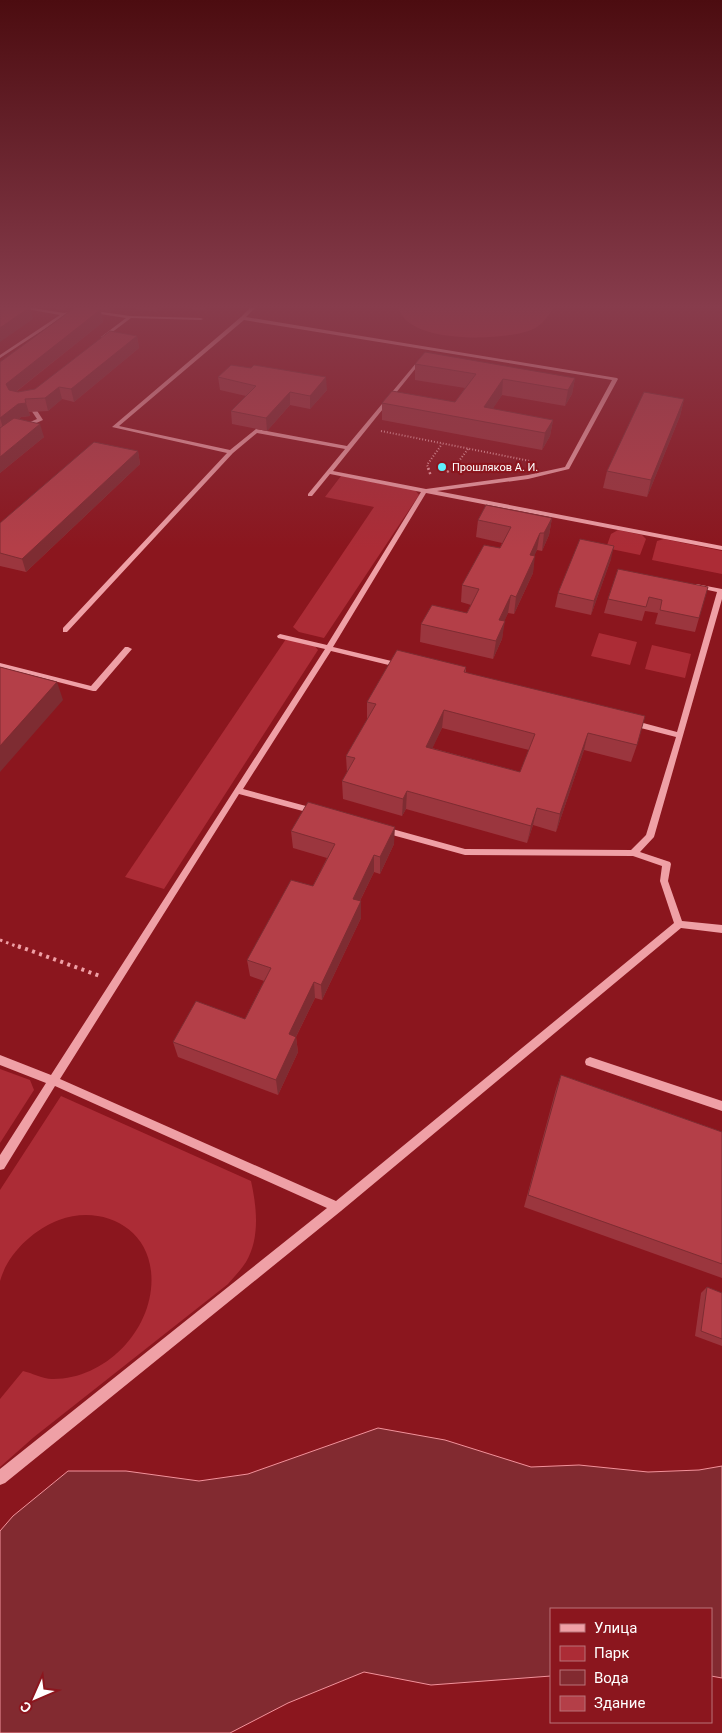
<svg xmlns="http://www.w3.org/2000/svg" width="722" height="1733" viewBox="0 0 722 1733" font-family="Roboto,sans-serif">
<style>
.green{fill:#ac2c36}
.water{fill:#822a30;stroke:#f2929b}
.lines{fill:none;stroke-linecap:round;stroke-linejoin:round}
.path-far3{stroke:#efa0a6;stroke-width:2;stroke-dasharray:1 2;stroke-linecap:butt}
.path-far2{stroke:#efa0a6;stroke-width:2.5;stroke-dasharray:2 2.5;stroke-linecap:butt}
.path-far1{stroke:#efa0a6;stroke-width:3;stroke-dasharray:2.5 4;stroke-linecap:butt}
.path{stroke:#efa0a6;stroke-width:4;stroke-dasharray:3 4.5;stroke-linecap:butt}
.minor{fill:#efa0a6;fill-rule:evenodd}
.wall{fill:#9b363e;fill-rule:evenodd}
.shaded-wall{fill:#7e2c32}
.building{fill:#b43f48;stroke:#7e2c32;fill-rule:evenodd}
.poi-dot{fill:#5ef2ff;stroke:#8b161e;stroke-width:2}
.labels{text-anchor:middle;dominant-baseline:central;stroke-width:4.5;stroke-linejoin:round;paint-order:stroke}
.far-poi-label{font-size:11px;fill:#fff;stroke:#8b161e;text-anchor:start}
</style>
<rect width="100%" height="100%" fill="#8b161e"/>
<g class="green">
<path d="M 398,305 L 555,305 C 549,315 543,325 531,330 C 504,341 403,345 398,305 Z"/>
<polygon points="341,476 415,490 419,495 324,638 299,632 293,627 374,507 325,497"/>
<polygon points="618,530 642,535 646,539 640,555 606,548 611,534"/>
<polygon points="664,539 722,551 722,574 652,560 657,541"/>
<polygon points="599,633 637,642 630,665 591,656"/>
<polygon points="286,639 315,646 318,650 164,889 125,877"/>
<polygon points="652,645 691,654 685,678 645,669"/>
<polygon points="0,1069 30,1080 34,1090 0,1143"/>
<path d="M 61,1096 L 251,1181 C 257,1208 260,1238 246,1262 C 241,1270 234,1277 228,1284 L 34,1437 L 0,1467 L 0,1399 L 23,1371 C 32,1373 43,1379 52,1379 C 107,1380 157,1326 151,1271 C 146,1225 99,1205 59,1220 C 33,1230 8,1253 0,1281 L 0,1190 Z"/>
</g>
<polygon class="water" points="378,1428 445,1440 531,1467 579,1465 648,1472 699,1470 722,1466 722,1678 711,1676 711,1609 551,1609 551,1676 431,1685 364,1672 288,1703 230,1733 0,1733 0,1531 13,1516 68,1471 126,1471 199,1481 248,1474"/>
<g class="lines">
<g class="path-far3">
<polyline points="381,431 530,461"/>
<polyline points="429,469 427,465 442,444"/>
<polyline points="453,469 468,449"/>
</g>
<g class="path-far2">
<polyline points="428,468 431,476"/>
<polyline points="447,472 454,468"/>
</g>
<polyline class="path-far1" points="0,940 21,948"/>
<polyline class="path" points="18,946 100,976"/>
<g class="minor">
<polygon points="4,305 15,305 64,313 76,310 78,311 66,315 0,358 0,355 60,315"/>
<path d="M 253,305 L 258,305 L 246,317 L 617,378 L 618,379 L 569,469 L 528,479 L 437,491 L 722,546 L 722,550 L 426,493 L 333,647 L 404,664 L 405,666 L 401,668 L 331,651 L 243,789 L 317,809 L 318,811 L 317,813 L 314,814 L 239,794 L 60,1079 L 336,1201 L 674,923 L 660,881 L 662,866 L 633,856 L 465,855 L 385,833 L 381,830 L 385,827 L 465,849 L 631,850 L 646,835 L 676,737 L 629,725 L 628,723 L 632,720 L 677,732 L 717,592 L 694,587 L 693,586 L 696,584 L 722,589 L 722,599 L 654,837 L 640,852 L 670,862 L 671,864 L 668,881 L 682,921 L 722,925 L 722,933 L 681,928 L 341,1211 L 5,1483 L 0,1485 L 0,1469 L 327,1208 L 55,1086 L 4,1169 L 0,1170 L 0,1155 L 46,1083 L 0,1065 L 0,1055 L 51,1075 L 325,649 L 278,638 L 277,636 L 280,634 L 327,645 L 421,492 L 330,474 L 312,496 L 308,496 L 308,494 L 345,449 L 257,433 L 233,453 L 67,632 L 63,632 L 63,628 L 227,453 L 112,427 L 241,317 ZM 244,320 L 612,380 L 565,467 L 528,475 L 426,489 L 333,471 L 424,358 L 424,357 L 422,356 L 347,446 L 256,429 L 230,450 L 119,426 Z"/>
<polygon points="89,310 130,316 201,318 203,319 201,320 131,318 103,339 101,338 101,337 126,318 87,312"/>
<polygon points="32,409 36,409 43,420 25,428 21,428 21,426 37,419 31,410"/>
<polygon points="125,647 128,647 132,649 96,691 93,691 0,667 0,663 91,686"/>
<polygon points="590,1057 722,1101 722,1111 586,1065 585,1062 586,1059"/>
</g>
</g>
<g class="wall">
<polygon points="34,305 212,305 205,311 165,305 157,312 118,306 110,312 101,311 103,322 16,392 18,392 35,389 137,336 139,348 74,402 62,399 48,411 29,412 30,416 21,417 19,419 44,437 0,473 0,362 75,307 69,306 64,310"/>
<polygon points="415,364 575,378 572,394 565,406 502,395 492,409 553,420 550,436 542,450 382,420 382,403 455,402 465,388 415,380"/>
<polygon points="218,377 327,390 310,409 290,405 267,431 232,424 231,411 246,396 220,390"/>
<polygon points="684,399 680,416 647,497 603,488 607,471"/>
<polygon points="138,451 140,464 26,572 0,566 0,523"/>
<polygon points="552,518 549,535 542,551 537,550 534,555 533,573 514,614 508,613 504,621 502,639 493,659 420,642 421,624 467,613 471,605 461,602 462,585 500,548 502,543 476,537 478,520"/>
<polygon points="611,559 591,615 555,607 558,593"/>
<polygon points="618,569 699,618 695,632 655,624 658,613 645,611 642,621 604,613 608,599"/>
<path d="M 466,667 L 466,673 L 637,745 L 631,762 L 584,750 L 556,832 L 533,825 L 527,843 L 406,809 L 402,816 L 343,799 L 342,781 L 347,773 L 346,756 L 367,720 L 367,702 ZM 442,728 L 529,750 L 520,772 L 432,748 Z"/>
<polygon points="291,831 394,844 380,874 374,872 360,901 361,918 322,1000 315,998 296,1037 298,1052 278,1095 178,1057 173,1042 245,1019 264,981 250,976 247,960 313,886 327,858 293,848"/>
<polygon points="561,1075 722,1132 722,1278 524,1207 556,1089"/>
<polygon points="707,1287 722,1293 722,1346 695,1336 701,1293"/>
</g>
<g class="shaded-wall">
<polygon points="63,305 69,305 69,306 64,310"/>
<polygon points="108,305 117,305 118,306 110,312"/>
<polygon points="156,305 165,305 157,312"/>
<polygon points="204,305 212,305 205,311"/>
<polygon points="30,307 33,319 0,342 0,328"/>
<polygon points="100,310 103,322 9,397 6,384"/>
<polygon points="137,336 139,348 74,402 71,389"/>
<polygon points="326,377 327,390 310,409 310,396"/>
<polygon points="575,378 572,394 565,406 568,390"/>
<polygon points="503,379 502,395 484,422 484,407"/>
<polygon points="59,387 62,399 48,411 45,398"/>
<polygon points="290,392 290,405 267,431 266,418"/>
<polygon points="684,399 680,416 647,497 651,480"/>
<polygon points="26,403 30,416 21,417 4,431 0,418 18,404"/>
<polygon points="553,420 550,436 542,450 545,433"/>
<polygon points="40,424 44,437 0,473 0,457"/>
<polygon points="138,451 140,464 26,572 22,559"/>
<polygon points="552,518 549,535 542,551 544,533"/>
<polygon points="540,533 537,550 527,572 530,555"/>
<polygon points="614,546 611,559 591,615 594,601"/>
<polygon points="535,556 533,573 514,614 516,597"/>
<polygon points="511,595 508,613 497,638 499,620"/>
<polygon points="505,621 502,639 493,659 496,641"/>
<polygon points="57,682 63,700 0,772 0,746"/>
<polygon points="444,710 442,728 425,764 426,747"/>
<polygon points="588,733 584,750 556,832 560,814"/>
<polygon points="407,791 406,809 402,816 403,799"/>
<polygon points="537,808 533,825 527,843 531,826"/>
<polygon points="395,827 394,844 380,874 380,857"/>
<polygon points="374,855 374,872 353,915 353,899"/>
<polygon points="361,901 361,918 322,1000 321,985"/>
<polygon points="314,982 315,998 290,1049 289,1034"/>
<polygon points="296,1037 298,1052 278,1095 276,1080"/>
</g>
<g class="building">
<polygon points="1,305 15,305 30,307 0,328 0,306"/>
<polygon points="77,306 100,310 6,384 9,390 18,392 35,389 110,331 137,336 71,389 59,387 45,398 25,399 26,403 18,404 0,418 0,362"/>
<polygon points="425,352 575,378 568,390 503,379 484,407 553,420 545,433 382,403 392,391 455,402 476,374 415,364"/>
<polygon points="231,365 251,368 254,365 326,377 310,396 290,392 266,418 231,411 256,386 218,377"/>
<polygon points="644,392 684,399 651,480 607,471"/>
<polygon points="14,418 40,424 0,457 0,428"/>
<polygon points="94,442 138,451 22,559 0,553 0,523"/>
<polygon points="486,505 552,518 544,533 540,533 530,555 535,556 516,597 511,595 499,620 505,621 496,641 421,624 432,605 467,613 479,589 462,585 484,545 500,548 511,527 478,520"/>
<polygon points="580,539 614,546 594,601 558,593"/>
<polygon points="618,569 708,587 699,618 660,610 662,600 649,597 646,607 608,599"/>
<path d="M 397,650 L 466,667 L 464,672 L 645,716 L 637,745 L 588,733 L 560,814 L 537,808 L 531,826 L 407,791 L 403,799 L 342,781 L 355,758 L 346,756 L 376,704 L 367,702 ZM 444,710 L 535,734 L 520,772 L 426,747 Z"/>
<polygon points="0,667 57,682 0,746"/>
<polygon points="308,802 395,827 380,857 374,855 353,899 361,901 321,985 314,982 289,1034 296,1037 276,1080 173,1042 196,1001 245,1019 271,968 247,960 291,880 313,886 335,844 291,831"/>
<polygon points="561,1075 722,1132 722,1264 528,1195"/>
<polygon points="707,1287 722,1293 722,1339 701,1331"/>
</g>
<linearGradient id="sky" x2="0" y2="1"><stop stop-color="#4c0c10"/><stop offset="0.56" stop-color="#873c4c"/><stop offset="1" stop-color="#873c4c" stop-opacity="0"/></linearGradient>
<rect width="722" height="548" fill="url(#sky)"/>
<circle class="poi-dot" cx="442" cy="467" r="5"/>
<g class="labels">
<g class="far-poi-label">
<text x="452" y="467">Прошляков А. И.</text>
</g>
</g>
<rect x="550" y="1608" width="162" height="115" fill="#8b161e" stroke="#b97378"/>
<rect x="560" y="1624" width="25" height="8" fill="#efa0a6" stroke="#b97378"/>
<text x="594" y="1633" font-size="15" fill="#ffffff">Улица</text>
<rect x="560" y="1646" width="25" height="15" fill="#ac2c36" stroke="#b97378"/>
<text x="594" y="1658" font-size="15" fill="#ffffff">Парк</text>
<rect x="560" y="1670" width="25" height="15" fill="#822a30" stroke="#b97378"/>
<text x="594" y="1683" font-size="15" fill="#ffffff">Вода</text>
<rect x="560" y="1696" width="25" height="15" fill="#b43f48" stroke="#b97378"/>
<text x="594" y="1708" font-size="15" fill="#ffffff">Здание</text>
<g transform="translate(35 1698) rotate(225)" stroke="#8b161e" stroke-width="4" paint-order="stroke">
<path d="M0-4L9 19L0 12L-9 19Z" fill="#ffffff"/>
<text y="-8" font-size="14" font-weight="bold" text-anchor="middle" fill="#ffffff">С</text>
</g>
</svg>
